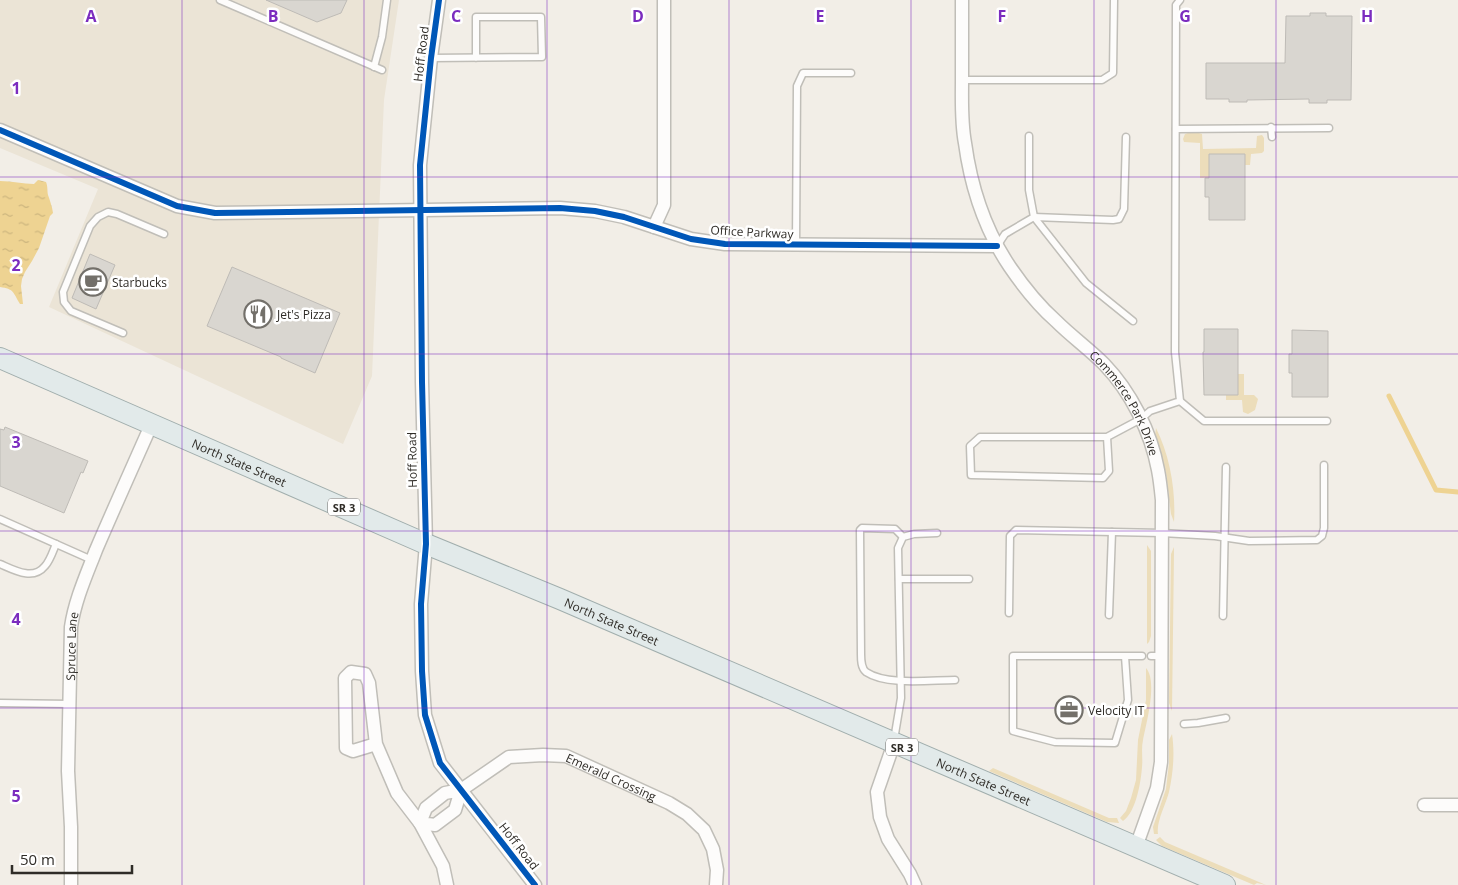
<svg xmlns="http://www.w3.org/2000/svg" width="1458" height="885" viewBox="0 0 1458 885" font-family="'Open Sans',sans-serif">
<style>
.built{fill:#ebe4d6}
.green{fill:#ecddba}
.water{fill:url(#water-ripples)}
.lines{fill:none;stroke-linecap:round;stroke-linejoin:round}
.stream{stroke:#eed392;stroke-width:5}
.building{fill:#d9d6d0;stroke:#bebbb6}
.lane-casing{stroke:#c0beb8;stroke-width:9}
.street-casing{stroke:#c0beb8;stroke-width:15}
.primary-casing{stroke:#a1aead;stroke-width:22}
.lane{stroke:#fdfcfb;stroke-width:6}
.street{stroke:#fdfcfb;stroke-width:12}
.primary{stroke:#e2eaea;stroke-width:20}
.cycleway-casing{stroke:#fff;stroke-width:9}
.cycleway{stroke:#0057b8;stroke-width:6}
.grid{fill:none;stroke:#7b2cbf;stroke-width:1;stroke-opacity:0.55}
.labels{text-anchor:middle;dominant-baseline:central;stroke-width:5;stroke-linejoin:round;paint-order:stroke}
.shield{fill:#fff;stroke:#6d6b68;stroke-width:1}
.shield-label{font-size:11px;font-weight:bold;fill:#2f2c27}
.street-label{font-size:12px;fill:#2f2c27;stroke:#fff}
.poi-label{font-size:12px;fill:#2f2c27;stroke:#fff;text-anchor:start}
.grid-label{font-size:16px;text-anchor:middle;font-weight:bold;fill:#7b2cbf;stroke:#fff;stroke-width:5;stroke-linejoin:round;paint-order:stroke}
</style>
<defs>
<pattern id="water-ripples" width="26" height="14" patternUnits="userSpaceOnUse" patternTransform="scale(1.25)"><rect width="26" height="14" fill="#eed392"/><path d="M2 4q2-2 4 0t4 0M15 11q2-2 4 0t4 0" fill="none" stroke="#ccb57e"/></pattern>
</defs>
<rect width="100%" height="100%" fill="#f2eee7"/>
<polygon class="built" points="0,0 399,0 384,100 372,376 343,444 49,307 98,189 0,148"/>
<g class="green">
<polygon points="1188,133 1199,133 1202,134 1203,149 1256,148 1257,136 1262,135 1264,138 1264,151 1262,153 1251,154 1250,165 1245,165 1245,154 1209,178 1200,178 1200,143 1184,142 1183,139 1185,134"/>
<polygon points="1238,374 1244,374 1244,395 1254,395 1258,399 1255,410 1248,414 1243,412 1242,400 1226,400 1226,395 1238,395"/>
<path d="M 1156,428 C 1170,456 1176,491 1174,522 L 1171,514 L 1166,473 L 1155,435 Z"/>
<polygon points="1147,545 1151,551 1151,636 1149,642 1147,644"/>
<polygon points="1174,547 1174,553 1172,711 1169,703 1171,554"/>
<path d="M 1146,668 C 1158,681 1146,724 1143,740 C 1141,749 1143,758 1142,767 C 1141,782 1136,812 1123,821 L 1120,818 L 1126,811 L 1131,798 L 1136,780 L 1138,740 L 1146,700 Z"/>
<path d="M 1172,734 C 1175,753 1173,774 1169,792 C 1166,804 1156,822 1158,834 L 1154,834 L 1153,827 L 1166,789 L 1169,763 L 1169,740 Z"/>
<polygon points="993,768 1109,818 1117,818 1119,823 1107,822 989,771"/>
<polygon points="1160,837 1165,842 1266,885 1257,883 1254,885 1162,846 1156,840"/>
</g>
<path class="water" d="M 38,180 L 46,182 C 48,187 47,190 48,195 C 50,201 52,206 53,213 L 50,216 L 39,248 L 32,261 L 25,272 L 22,279 L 21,286 L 23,304 L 20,304 C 13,292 14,289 0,287 L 0,181 C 12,181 23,184 34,184 Z"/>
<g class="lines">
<polyline class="stream" points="1389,396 1436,490 1458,492"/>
</g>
<g class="building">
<polygon points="266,0 347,0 341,13 317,22"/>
<polygon points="1310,13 1326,13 1326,16 1352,16 1351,100 1327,100 1327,103 1309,103 1309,99 1247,100 1247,102 1229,102 1229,99 1206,99 1206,63 1285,63 1286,16 1310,16"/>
<polygon points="1209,154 1245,154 1245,220 1209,220 1209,197 1205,197 1205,178 1209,178"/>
<polygon points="90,254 115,265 96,309 72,298"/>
<polygon points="232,267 340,313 315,373 281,358 281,357 207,326"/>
<polygon points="1204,329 1238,329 1238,395 1204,395 1203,352 1204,352"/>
<polygon points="1292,330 1328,331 1328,397 1292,397 1292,373 1289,373 1289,354 1292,354"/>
<polygon points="5,427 88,461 83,473 81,472 64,513 0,486 0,429 4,430"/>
</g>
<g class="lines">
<g class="lane-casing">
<g id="lane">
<polyline points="220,0 382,70"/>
<polyline points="431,58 542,57 541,17 476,17 476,58"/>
<polyline points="374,67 382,37 387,0"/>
<polyline points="962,80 1102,80 1113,73 1114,0"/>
<polyline points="1271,127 1272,137"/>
<polyline points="1176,129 1329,128"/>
<polyline points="1034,217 1113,220 1119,219 1124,209 1126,137"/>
<polyline points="1034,217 1086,283 1133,321"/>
<polyline points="796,245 797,86 803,73 851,73"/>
<polyline points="997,246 1005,234 1034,217 1029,190 1029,136"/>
<polyline points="123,333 71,311 64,302 63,292 90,226 98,217 108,212 117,214 164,234"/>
<polyline points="1180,401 1204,421 1327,421"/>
<polyline points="1107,437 1109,471 1103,478 971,475 970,446 980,437 1107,437 1141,419 1150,411 1180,401 1175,352 1176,5 1180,0"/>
<polyline points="0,519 92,560"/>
<path d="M 903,537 L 895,529 L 862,528 L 860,530 L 861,654 C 861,660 861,668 866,672 C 887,686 931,680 955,680"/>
<path d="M 0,564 C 14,570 33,581 45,566 C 50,561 53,551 56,544"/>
<polyline points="899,579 969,579"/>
<polyline points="1009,613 1010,536 1016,530 1162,533 1215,536 1249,541 1317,540 1322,536 1324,528 1324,465"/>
<polyline points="1109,615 1112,532"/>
<polyline points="1223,616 1226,467"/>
<polyline points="1125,656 1128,700 1115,743 1055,742 1013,731 1013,656 1142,656"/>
<polyline points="1151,656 1161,656"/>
<polyline points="0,703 70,704"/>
<polyline points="1184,724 1198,723 1226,718"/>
<polyline points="894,740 901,698 898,548 903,537 914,534 937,533"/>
</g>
</g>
<g class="street-casing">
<g id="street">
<polyline points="439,0 431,58 420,165 422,382 426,544 421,604 422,671 425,715 440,763 535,885"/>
<path id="s1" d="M 962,0 C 962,26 962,53 962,79 C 962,101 961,122 965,143 C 971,187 985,230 1010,267 C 1023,286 1038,305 1056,321 C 1071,336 1089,349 1104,364 C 1131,392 1151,432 1158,470 C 1160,480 1161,490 1162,500 L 1161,762 L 1157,788 L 1136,847"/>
<polyline points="0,130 177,206 215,213 560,208 595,211 624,217 691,239 725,244 997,246"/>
<polyline points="654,227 664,205 664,0"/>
<polyline points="894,743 877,792 880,817 888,839 910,874 915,885"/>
<polyline points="376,744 353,751 346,748 345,678 351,672 365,674 369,683 376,744 397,793 420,823 443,866 447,885"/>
<path id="s2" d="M 461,790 L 509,757 L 543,755 L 566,756 L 669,803 L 687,814 L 704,830 L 713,849 L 717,870 L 716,885"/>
<polygon points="461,790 455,810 435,825 420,823 426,808 445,793"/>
<polyline points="1424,805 1458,805"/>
<path id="s3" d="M 71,885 L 71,827 L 68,771 L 71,627 C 75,600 86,576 96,550 C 114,508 133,466 152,423"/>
</g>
</g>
<g class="primary-casing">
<g id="primary">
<path id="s4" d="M 0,358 L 426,544 L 560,599 L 1225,885"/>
</g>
</g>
<use href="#lane" class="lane"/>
<use href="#street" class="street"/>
<use href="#primary" class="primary"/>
<g class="cycleway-casing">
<g id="cycleway">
<polyline points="439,0 431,58 420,165 422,382 426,544 421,604 422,671 425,715 440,763 535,885"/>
<polyline points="0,130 177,206 215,213 560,208 595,211 624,217 691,239 725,244 997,246"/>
</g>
</g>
<use href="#cycleway" class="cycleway"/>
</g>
<path class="grid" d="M 182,0 L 182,885M 364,0 L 364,885M 547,0 L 547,885M 729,0 L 729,885M 911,0 L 911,885M 1094,0 L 1094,885M 1276,0 L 1276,885M 0,177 L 1458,177M 0,354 L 1458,354M 0,531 L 1458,531M 0,708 L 1458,708"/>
<defs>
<g id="cafe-ring" transform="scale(1.4375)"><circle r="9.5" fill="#fff" stroke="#73706a" stroke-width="1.5"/><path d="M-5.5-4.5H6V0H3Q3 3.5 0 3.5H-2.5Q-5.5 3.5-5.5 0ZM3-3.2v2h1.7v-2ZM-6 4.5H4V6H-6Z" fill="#73706a"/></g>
<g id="restaurant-ring" transform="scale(1.4375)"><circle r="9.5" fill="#fff" stroke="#73706a" stroke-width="1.5"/><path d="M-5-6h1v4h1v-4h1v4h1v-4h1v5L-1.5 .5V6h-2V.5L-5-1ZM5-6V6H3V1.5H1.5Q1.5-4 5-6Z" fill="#73706a"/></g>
<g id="office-ring" transform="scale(1.4375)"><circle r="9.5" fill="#fff" stroke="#73706a" stroke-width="1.5"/><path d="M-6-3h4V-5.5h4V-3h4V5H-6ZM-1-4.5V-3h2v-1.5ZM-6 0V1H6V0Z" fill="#73706a"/></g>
</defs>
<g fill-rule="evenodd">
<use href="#cafe-ring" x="93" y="282"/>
<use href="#restaurant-ring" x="258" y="314"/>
<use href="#office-ring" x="1069" y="710"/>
</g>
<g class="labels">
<g class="shield">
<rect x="328" y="498.5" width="32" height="17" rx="4"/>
<rect x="886" y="738.5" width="32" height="17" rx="4"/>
</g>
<g class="shield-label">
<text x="344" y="507">SR 3</text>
<text x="902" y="747">SR 3</text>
</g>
<g class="street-label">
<text transform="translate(421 54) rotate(-83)">Hoff Road</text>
<text transform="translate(752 232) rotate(3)">Office Parkway</text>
<text stroke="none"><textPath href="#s1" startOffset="456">Commerce Park Drive</textPath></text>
<text transform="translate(412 460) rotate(-91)">Hoff Road</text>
<text stroke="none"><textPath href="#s4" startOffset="261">North State Street</textPath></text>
<text stroke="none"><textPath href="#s4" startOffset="666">North State Street</textPath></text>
<text stroke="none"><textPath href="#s3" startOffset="239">Spruce Lane</textPath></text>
<text stroke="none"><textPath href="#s2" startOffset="165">Emerald Crossing</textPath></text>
<text stroke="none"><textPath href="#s4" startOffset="1071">North State Street</textPath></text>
<text transform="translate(519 846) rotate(52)">Hoff Road</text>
</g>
<g class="poi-label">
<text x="112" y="282">Starbucks</text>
<text x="277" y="314">Jet's Pizza</text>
<text x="1088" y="710">Velocity IT</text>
</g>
</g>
<g class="grid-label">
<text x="91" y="22">A</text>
<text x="273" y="22">B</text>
<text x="456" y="22">C</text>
<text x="638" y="22">D</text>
<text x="820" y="22">E</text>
<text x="1002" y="22">F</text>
<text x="1185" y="22">G</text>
<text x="1367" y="22">H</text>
<text x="16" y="94">1</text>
<text x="16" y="271">2</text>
<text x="16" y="448">3</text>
<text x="16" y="625">4</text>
<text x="16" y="802">5</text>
</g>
<path d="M12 865v8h120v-8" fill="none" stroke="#2f2c27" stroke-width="2.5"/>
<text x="20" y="865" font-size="15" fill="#2f2c27" stroke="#ffffff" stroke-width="4" paint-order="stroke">50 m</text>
</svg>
